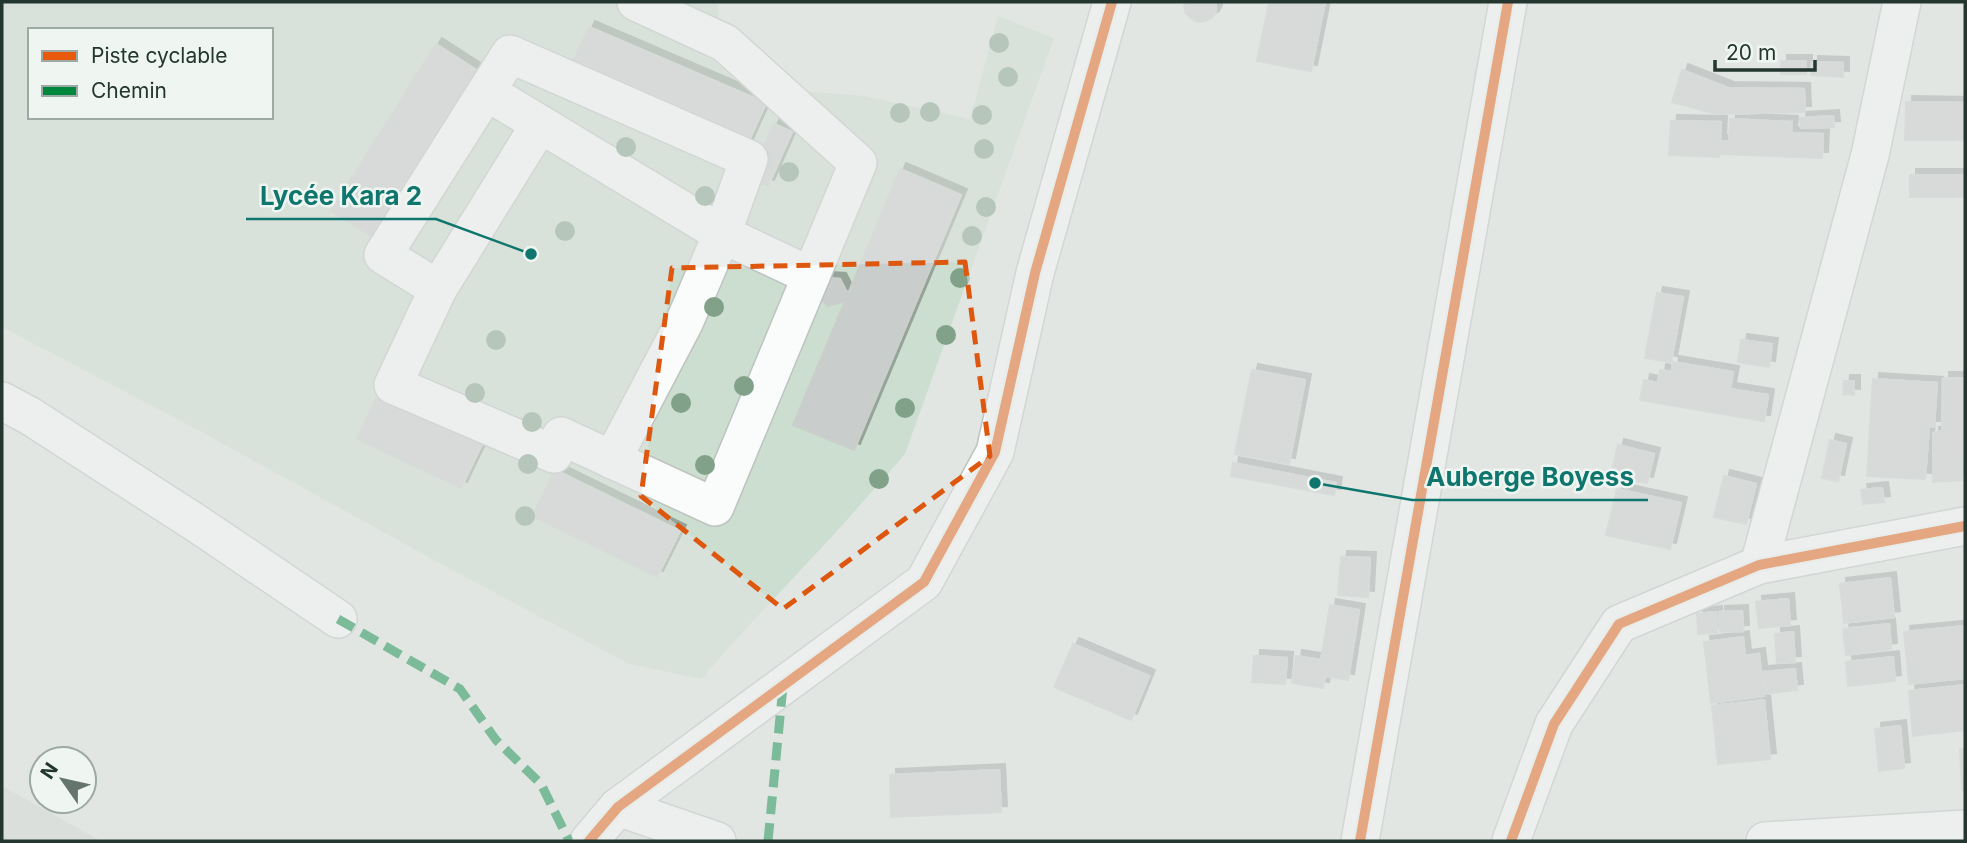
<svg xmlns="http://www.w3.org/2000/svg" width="1967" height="843" viewBox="0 0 1967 843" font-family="Inter,sans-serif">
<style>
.built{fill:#d0d7d3}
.green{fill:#ccdecf;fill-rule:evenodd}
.building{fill:#c9cdcb;stroke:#cacfcc;stroke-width:2;filter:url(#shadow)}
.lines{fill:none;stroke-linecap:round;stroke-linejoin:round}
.minor-casing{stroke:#bec3c0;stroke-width:40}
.minor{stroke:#fafbfb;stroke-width:37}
.quiet{stroke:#00873e;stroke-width:9;stroke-dasharray:18 9;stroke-linecap:butt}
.cycleway-casing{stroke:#eff6f2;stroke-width:15}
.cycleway{stroke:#e8590c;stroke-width:10}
.tree{fill:#81a189}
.marked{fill:none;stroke:#de570e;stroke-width:5;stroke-dasharray:14 9;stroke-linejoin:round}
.leader{fill:none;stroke:#0f766e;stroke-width:2.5}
.callout-dot{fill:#0f766e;stroke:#eff6f2;stroke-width:2.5}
.callout-label{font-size:26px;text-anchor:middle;font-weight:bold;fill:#0f766e;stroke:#eff6f2;stroke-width:5;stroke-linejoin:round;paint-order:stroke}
</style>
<defs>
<filter id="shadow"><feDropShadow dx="6" dy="-6" stdDeviation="0" flood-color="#0004"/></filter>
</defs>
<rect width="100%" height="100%" fill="#e1e6e3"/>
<polygon class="built" points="2,786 101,841 2,841"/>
<path class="green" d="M 2,2 L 718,2 L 720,34 L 773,89 L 864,96 L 970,119 L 998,16 L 1054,38 L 905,454 L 838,530 L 729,647 L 702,679 L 629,664 L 454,571 L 198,430 L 2,327 ZM 30,30 L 271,30 L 271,117 L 30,117 Z"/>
<g class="building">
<polygon points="1184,2 1216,2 1216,11 1213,17 1207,20 1201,22 1195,21 1185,13"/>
<polygon points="1269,2 1325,2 1311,71 1257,61"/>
<polygon points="589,27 766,103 747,145 570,68"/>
<polygon points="436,44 484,75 379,241 331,211"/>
<rect x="1781" y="61" width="25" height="13"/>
<polygon points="1812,62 1843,63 1843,77 1811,75"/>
<polygon points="1682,70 1728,88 1804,89 1805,112 1716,114 1672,102"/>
<polygon points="1906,102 1965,103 1965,140 1905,140"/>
<polygon points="1833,116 1834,127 1801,128 1800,118"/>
<polygon points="1730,119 1792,122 1791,133 1823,134 1822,158 1719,154 1719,157 1669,155 1671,121 1721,122 1720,141 1729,141"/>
<polygon points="774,124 792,132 768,186 749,178"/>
<polygon points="900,169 961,195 854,450 793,425 845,301 828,306 818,296 826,278 840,279 846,291 849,292"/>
<rect x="1910" y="175" width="55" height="22"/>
<polygon points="1657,293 1683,297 1671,362 1645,358"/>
<polygon points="1741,340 1772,344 1769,367 1738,362"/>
<polygon points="1673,362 1733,372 1730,389 1768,395 1764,421 1640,400 1644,380 1658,383 1660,370 1672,372"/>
<polygon points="1252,370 1305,380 1289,464 1235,454"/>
<polygon points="1943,378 1965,378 1965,433 1962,480 1933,482 1933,433 1942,431"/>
<polygon points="1873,379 1937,383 1934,427 1929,427 1925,479 1867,476"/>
<polygon points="1844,381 1854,381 1854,395 1843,394"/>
<polygon points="381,388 485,438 461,488 357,439"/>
<polygon points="1830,440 1846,444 1838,481 1822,478"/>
<polygon points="1618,445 1654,454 1647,483 1611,475"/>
<polygon points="1233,463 1336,483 1334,495 1231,476"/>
<polygon points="555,470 680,531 657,577 532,516"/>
<polygon points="1724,476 1756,484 1746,524 1714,517"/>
<polygon points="1882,488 1884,502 1863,504 1861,490"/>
<polygon points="1617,489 1681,503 1670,549 1606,535"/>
<polygon points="1341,557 1370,558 1368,597 1338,595"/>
<polygon points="1890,578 1894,617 1844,623 1840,584"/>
<polygon points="1788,599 1790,625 1759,628 1756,602"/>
<polygon points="1330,605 1359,610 1348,680 1325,676 1323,688 1292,683 1296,656 1321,660"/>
<polygon points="1742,611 1743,631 1720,632 1719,612"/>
<polygon points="1716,612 1717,633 1698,634 1697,614"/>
<polygon points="1889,624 1891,649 1846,655 1843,629"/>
<polygon points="1965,626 1965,678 1909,684 1904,632"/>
<polygon points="1793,632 1795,662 1777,663 1775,634"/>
<polygon points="1743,637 1745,656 1759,654 1764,696 1711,703 1704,642"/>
<polygon points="1073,644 1149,676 1131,720 1054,687"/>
<polygon points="1254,656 1287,658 1285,684 1252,682"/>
<polygon points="1893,657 1895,681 1848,686 1846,662"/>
<polygon points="1795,669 1797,690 1765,694 1763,672"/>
<polygon points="1965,685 1965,730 1913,736 1909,691"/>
<polygon points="1764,700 1770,759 1718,764 1712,706"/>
<polygon points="1900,726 1904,768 1879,771 1875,729"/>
<polygon points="1960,749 1965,749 1965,790 1962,790"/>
<polygon points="999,770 1001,812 891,817 890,775"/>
</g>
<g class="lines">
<g class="minor-casing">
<g id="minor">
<polyline points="487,92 722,234 811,276"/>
<polyline points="540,124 438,289 393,385 554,454 561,436 715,507 858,163 725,43 636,2"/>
<polyline points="438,289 383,255 510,54 749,159 722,234 684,323 612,460"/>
<polyline points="2,401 30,416 199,525 338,619"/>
<polyline points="1759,565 1870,155 1902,2"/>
<polyline points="618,807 717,841"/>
<polyline points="589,841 618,807 924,582 995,452 1035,273 1112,2"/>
<polyline points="1360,841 1508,2"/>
<polyline points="1511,841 1554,724 1619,624 1759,565 1965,526"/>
<polyline points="1765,841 1965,829"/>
</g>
</g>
<use href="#minor" class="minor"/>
<g class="quiet">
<polyline points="338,619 460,689 496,740 541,784 569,841"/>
<polyline points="768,841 783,686"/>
</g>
<g class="cycleway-casing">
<g id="cycleway">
<polyline points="589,841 618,807 924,582 995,452 1035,273 1112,2"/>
<polyline points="1360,841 1508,2"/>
<polyline points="1511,841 1554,724 1619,624 1759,565 1965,526"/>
</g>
</g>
<use href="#cycleway" class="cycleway"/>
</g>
<g class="tree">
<circle cx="999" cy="43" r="10"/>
<circle cx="1008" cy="77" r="10"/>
<circle cx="930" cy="112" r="10"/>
<circle cx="900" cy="113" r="10"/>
<circle cx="982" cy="115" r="10"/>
<circle cx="626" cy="147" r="10"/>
<circle cx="984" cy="149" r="10"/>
<circle cx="789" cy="172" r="10"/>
<circle cx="705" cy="196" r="10"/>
<circle cx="986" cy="207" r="10"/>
<circle cx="565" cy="231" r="10"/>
<circle cx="972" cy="236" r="10"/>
<circle cx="960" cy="278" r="10"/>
<circle cx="714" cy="307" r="10"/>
<circle cx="946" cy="335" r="10"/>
<circle cx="496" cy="340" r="10"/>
<circle cx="744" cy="386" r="10"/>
<circle cx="475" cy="393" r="10"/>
<circle cx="681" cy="403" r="10"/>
<circle cx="905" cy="408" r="10"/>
<circle cx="532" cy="422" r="10"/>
<circle cx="528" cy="464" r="10"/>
<circle cx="705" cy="465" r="10"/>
<circle cx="879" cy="479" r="10"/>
<circle cx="525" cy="516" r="10"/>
</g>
<path d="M0 0H1967V843H0ZM 965,262 L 990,456 L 783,609 L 641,496 L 672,268 Z" fill="#e1e6e3" fill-opacity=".55" fill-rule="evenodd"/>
<path class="marked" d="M 965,262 L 990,456 L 783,609 L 641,496 L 672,268 Z"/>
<path class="leader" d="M531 254L436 219H246M1315 483L1412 500H1648"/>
<g class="callout-dot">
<circle cx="531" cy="254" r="7"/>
<circle cx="1315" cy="483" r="7"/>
</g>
<g class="callout-label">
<text x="341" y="205">Lycée Kara 2</text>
<text x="1530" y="486">Auberge Boyess</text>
</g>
<rect width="1967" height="843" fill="none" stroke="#23362f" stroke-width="7"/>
<rect x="28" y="28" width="245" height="91" fill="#eff6f2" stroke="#9da9a4" stroke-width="2"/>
<rect x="42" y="51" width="35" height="10" fill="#e8590c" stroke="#9da9a4" stroke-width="2"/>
<text x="91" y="63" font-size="21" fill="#23362f">Piste cyclable</text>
<rect x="42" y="86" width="35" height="10" fill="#00873e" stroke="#9da9a4" stroke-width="2"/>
<text x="91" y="98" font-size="21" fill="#23362f">Chemin</text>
<g transform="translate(63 780) rotate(304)"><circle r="33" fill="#eff6f2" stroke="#9da9a4" stroke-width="2"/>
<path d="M0-5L12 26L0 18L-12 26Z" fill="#66746e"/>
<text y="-10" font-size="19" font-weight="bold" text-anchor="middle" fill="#23362f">N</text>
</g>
<path d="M1715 60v10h100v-10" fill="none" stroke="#23362f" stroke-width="3.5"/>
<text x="1726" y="60" font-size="21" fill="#23362f" stroke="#eff6f2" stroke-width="5" paint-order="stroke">20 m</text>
</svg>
